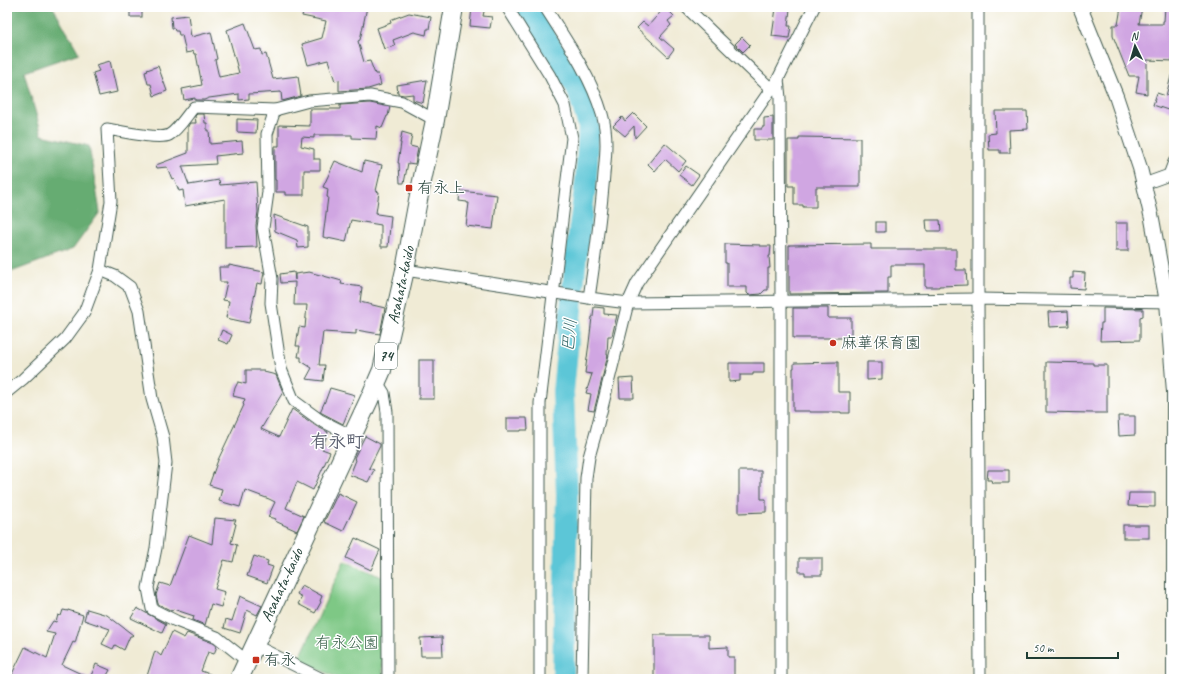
<svg xmlns="http://www.w3.org/2000/svg" width="1181" height="686" viewBox="0 0 1181 686" font-family="Caveat,'Klee One',sans-serif">
<style>
.green{fill:#7ec885;stroke:#4e825c}
.forest{fill:#66ac72;stroke:#427453}
.lines{fill:none;stroke-linecap:round;stroke-linejoin:round}
.river{stroke:#5cc6d7;stroke-width:22}
.building{fill:#d0a6e2}
.minor-casing{stroke:#3e574c;stroke-width:13}
.tertiary-casing{stroke:#3e574c;stroke-width:16}
.primary-casing{stroke:#3e574c;stroke-width:20}
.minor{stroke:#fff;stroke-width:11}
.tertiary{stroke:#fff;stroke-width:14}
.primary{stroke:#fff;stroke-width:18}
.poi-dot{fill:#c8321e;stroke:#fff;stroke-width:1.5}
.labels{text-anchor:middle;dominant-baseline:central;stroke-width:3;stroke-linejoin:round;paint-order:stroke}
.shield{fill:#fff;stroke:#627771;stroke-width:1}
.shield-label{font-size:15px;font-weight:bold;fill:#1f3d34}
.poi-label{font-size:16px;fill:#1f3d34;stroke:#fff;text-anchor:start}
.street-label{font-size:16px;fill:#1f3d34;stroke:#fff}
.park-label{font-size:16px;fill:#376048;stroke:#fff}
.water-label{font-size:17px;font-style:italic;fill:#316665;stroke:#fff}
.quarter-label{font-size:18px;font-weight:bold;fill:#5d6271;stroke:#fff}
</style>
<rect width="100%" height="100%" fill="#fff"/>
<filter id="ink" filterUnits="userSpaceOnUse"><feTurbulence type="fractalNoise" baseFrequency=".025" numOctaves="2"/><feDisplacementMap in="SourceGraphic" scale="8" xChannelSelector="R" yChannelSelector="G"/><feConvolveMatrix kernelMatrix="1 2 1 2 8 2 1 2 1" color-interpolation-filters="sRGB"/></filter>
<filter id="wash" filterUnits="userSpaceOnUse"><feTurbulence type="fractalNoise" baseFrequency=".012" numOctaves="4" result="noise"/><feDisplacementMap in="SourceGraphic" scale="16" xChannelSelector="R" yChannelSelector="G"/><feGaussianBlur stdDeviation="0.9" result="paint"/><feColorMatrix in="noise" values="0 0 0 0 0 0 0 0 0 0 0 0 0 0 0 0 0 1.4 0 .05"/><feComposite in="paint" operator="in"/></filter>
<g filter="url(#wash)">
<rect width="100%" height="100%" fill="#f0ebd5"/>
<polygon class="green" points="344,561 382,577 383,679 340,679 299,660"/>
<polygon class="forest" points="7,7 53,7 79,53 24,72 42,135 89,146 100,212 73,249 11,272 7,285"/>
<g class="lines">
<polyline class="river" points="527,7 577,88 589,126 586,180 576,257 563,392 567,495 563,679"/>
</g>
<g id="blocks">
<g class="building">
<rect x="130" y="7" width="12" height="10"/>
<polygon points="304,7 367,7 360,40 358,41 364,62 370,61 375,74 378,74 381,85 368,89 339,91 339,80 335,81 328,60 308,65 302,44 322,38 326,21 302,16"/>
<polygon points="472,7 485,7 483,16 492,17 490,28 470,26"/>
<polygon points="665,7 674,16 668,21 671,25 660,37 674,49 668,57 637,28 643,22 648,26"/>
<polygon points="1121,7 1142,7 1139,24 1163,24 1163,21 1164,21 1165,7 1174,7 1174,61 1147,60 1147,94 1136,92 1139,76 1129,76 1113,36 1113,25 1118,25"/>
<polygon points="776,8 790,9 788,26 791,26 789,38 772,36"/>
<polygon points="409,13 431,17 429,29 427,29 426,35 414,32 393,40 395,46 384,49 377,28 391,23 390,20"/>
<polygon points="188,15 191,37 211,32 217,59 215,60 219,77 239,73 227,30 245,23 255,50 261,49 262,55 266,54 273,79 298,76 301,96 282,101 281,92 249,94 249,99 239,100 239,94 209,98 204,100 195,100 195,98 184,100 182,89 202,85 196,54 194,54 193,51 192,52 186,53 182,35 179,35 178,31 175,31 174,28 172,28 171,17"/>
<polygon points="742,37 750,45 743,52 735,44"/>
<polygon points="110,61 117,92 99,96 93,73 99,71 96,65"/>
<polygon points="158,66 167,91 154,96 151,84 148,84 145,72 148,71 147,70"/>
<polygon points="1171,76 1174,77 1174,112 1153,105 1157,93 1166,96"/>
<polygon points="427,80 423,103 413,100 413,94 404,95 398,94 397,85"/>
<polygon points="370,103 390,107 388,116 387,116 382,128 377,126 376,139 352,138 352,135 314,135 314,138 302,137 301,146 314,149 314,159 320,159 320,170 304,170 304,195 285,195 285,192 276,192 276,180 275,180 275,146 279,146 279,125 310,126 310,109 340,109 340,105"/>
<polygon points="995,111 1027,111 1028,129 1009,130 1010,153 1000,153 1000,150 989,150 988,134 996,133"/>
<polygon points="633,113 646,126 635,138 634,126 625,136 613,126 622,117 625,121"/>
<polygon points="197,114 204,114 205,123 207,123 207,130 209,130 210,144 242,141 243,153 215,156 216,164 182,166 189,185 219,180 220,185 256,182 258,212 256,225 257,247 225,248 225,199 185,206 183,190 179,191 174,178 172,179 167,167 157,168 156,165 188,153 188,126 190,123 196,123 195,116"/>
<polygon points="773,117 773,140 754,140 754,129 762,129 762,127 764,127 764,118"/>
<polygon points="237,119 257,120 256,133 237,132"/>
<polygon points="402,132 412,135 410,146 418,148 415,164 408,163 404,183 400,183 399,163 398,163 401,143 400,143"/>
<polygon points="799,137 860,138 860,187 816,187 816,207 803,207 803,205 794,205 794,186 788,186 788,140 799,140"/>
<polygon points="665,143 686,161 678,171 665,159 655,171 648,164"/>
<polygon points="335,161 362,172 364,161 382,165 376,191 379,192 376,213 378,213 377,214 391,216 388,247 381,247 381,225 351,220 346,242 323,237 328,197 327,197 328,189 323,187"/>
<polygon points="686,166 699,175 692,185 679,175"/>
<polygon points="460,191 497,195 493,229 466,226 469,203 467,203 467,202 459,201"/>
<polygon points="274,215 308,227 308,247 298,248 297,240 275,231"/>
<polygon points="926,220 940,220 941,231 927,231"/>
<rect x="876" y="222" width="9" height="10"/>
<rect x="1116" y="223" width="12" height="28"/>
<polygon points="725,244 760,245 760,246 771,246 770,256 769,256 770,268 768,268 768,290 765,290 761,294 749,295 747,293 747,287 727,287 727,263 725,263"/>
<polygon points="871,244 871,249 956,249 956,270 966,270 967,285 939,286 939,287 925,287 925,265 891,265 891,277 888,277 888,293 789,294 789,245"/>
<polygon points="229,265 264,272 262,284 257,283 249,323 226,318 229,301 223,300 227,282 220,282 219,267 229,267"/>
<polygon points="294,272 295,280 295,274 309,272 342,281 341,284 362,287 360,302 385,308 380,334 356,330 356,334 323,332 319,365 325,365 323,381 306,379 312,368 301,361 301,357 298,357 300,346 296,346 299,327 305,328 307,305 294,305 295,282 281,283 280,274"/>
<polygon points="1073,272 1085,273 1084,289 1070,288 1070,278 1073,278"/>
<polygon points="594,307 604,308 604,314 617,315 612,336 608,336 607,355 608,355 594,411 588,410 591,394 586,393 592,374 585,373 589,343 592,317 593,317"/>
<polygon points="793,308 828,308 828,318 851,318 851,338 793,338"/>
<polygon points="1103,308 1143,309 1143,316 1140,317 1140,340 1100,341 1101,323 1103,323"/>
<polygon points="1068,311 1069,326 1049,327 1048,312"/>
<polygon points="222,330 232,335 228,344 218,340"/>
<rect x="419" y="360" width="15" height="39"/>
<polygon points="838,362 838,392 850,392 850,413 841,413 841,412 810,412 810,411 793,411 793,368 794,368 794,363"/>
<polygon points="867,362 882,362 882,379 867,380"/>
<polygon points="1046,362 1093,363 1093,365 1107,365 1107,413 1092,413 1046,412"/>
<polygon points="729,363 764,363 764,373 753,373 753,375 740,375 740,381 729,382"/>
<polygon points="246,370 264,370 264,372 276,375 283,392 261,429 279,437 292,409 316,426 328,432 322,449 330,452 313,490 297,482 286,508 304,516 297,531 275,521 276,519 268,517 275,502 269,499 245,490 240,507 219,501 222,489 209,485 218,460 244,405 243,404 245,399 233,396 235,388 238,382 246,384"/>
<polygon points="633,378 634,398 620,398 619,379"/>
<polygon points="330,388 355,395 343,424 320,412 326,399"/>
<polygon points="1118,416 1135,416 1135,435 1119,436"/>
<polygon points="507,418 527,418 528,430 521,430 521,431 507,431"/>
<polygon points="365,436 380,444 380,446 369,468 374,470 368,482 350,475 356,460 354,458"/>
<polygon points="988,470 1009,470 1009,483 992,483 991,480 987,480"/>
<polygon points="739,471 761,471 761,499 766,499 766,512 739,513"/>
<polygon points="338,493 357,502 343,531 324,522"/>
<polygon points="1129,493 1155,493 1155,507 1128,506"/>
<polygon points="215,518 236,520 234,523 236,524 231,543 237,545 233,562 224,560 215,589 225,592 221,607 211,604 205,625 193,620 194,616 173,609 172,611 158,604 156,595 160,583 170,586 189,535 212,544"/>
<rect x="1123" y="525" width="26" height="13"/>
<polygon points="355,538 380,550 371,570 346,558"/>
<polygon points="254,556 268,561 267,565 273,567 267,583 247,576"/>
<polygon points="799,558 822,558 822,575 805,575 805,572 799,572"/>
<polygon points="302,585 322,596 320,601 321,602 315,613 298,604 302,597 297,594"/>
<polygon points="240,596 262,606 257,615 247,610 240,633 224,628 226,619 232,621"/>
<polygon points="137,608 166,624 162,633 131,618"/>
<polygon points="87,609 107,615 133,635 132,636 130,636 124,650 115,645 113,649 102,644 110,629 84,620"/>
<polygon points="63,610 68,611 68,610 83,615 75,643 73,642 62,665 90,678 96,664 110,670 105,679 22,679 12,674 25,647 47,658 55,634 46,632 53,621 56,622 58,615 61,616"/>
<polygon points="172,632 184,638 187,633 213,643 217,646 214,654 208,652 201,671 221,678 220,679 146,679 155,651 161,656"/>
<polygon points="654,635 709,635 709,648 728,647 728,657 734,657 734,679 654,679"/>
<polygon points="442,637 443,656 421,656 420,638"/>
</g>
</g>
</g>
<g filter="url(#ink)">
<use href="#blocks" fill-opacity="0" stroke="#3e574c" stroke-width="1"/>
<g class="lines">
<g class="minor-casing">
<g id="minor">
<polyline points="507,7 550,76 565,105 572,138 540,403 540,679"/>
<path d="M 545,7 C 566,40 591,76 602,114 C 608,134 606,154 604,174 C 601,216 595,257 589,298"/>
<polyline points="686,7 771,89"/>
<polyline points="978,7 978,299 980,679"/>
<polyline points="778,79 780,98 781,301 781,679"/>
<polyline points="275,110 267,134 268,192 263,228 272,279 271,303 281,369 294,401 320,420 352,436"/>
<polyline points="1144,184 1169,175 1174,162"/>
<polyline points="100,270 115,276 130,287 139,311 152,399 163,437 166,463 156,548 148,588 152,609 176,621 217,637 247,661"/>
<polyline points="405,270 589,298 628,303 978,299 1173,302"/>
<polyline points="377,382 384,393 387,412 388,679"/>
<path d="M 7,392 L 23,379 L 65,339 L 84,313 L 100,270 L 111,201 L 107,129 C 119,131 160,140 169,135 C 178,130 187,115 194,107 L 275,110 L 309,101 L 370,96 L 402,102 L 435,120"/>
<polyline points="254,645 322,679"/>
<polyline points="582,679 586,478 589,457 596,432 628,303 637,283 778,79 814,7"/>
</g>
</g>
<g class="tertiary-casing">
<polyline id="tertiary" points="1080,7 1116,96 1140,168 1152,219 1167,302 1174,392 1174,679"/>
</g>
<g class="primary-casing">
<polyline id="primary" points="239,679 369,400 382,370 405,270 418,200 435,120 454,7"/>
</g>
<use href="#minor" class="minor"/>
<use href="#tertiary" class="tertiary"/>
<use href="#primary" class="primary"/>
</g>
</g>
<g class="poi-dot">
<rect x="405" y="184" width="8" height="8" rx="2"/>
<circle cx="833" cy="343" r="4"/>
<rect x="252" y="656" width="8" height="8" rx="2"/>
</g>
<g class="labels">
<rect class="shield" x="375" y="343" width="22" height="26" rx="3"/>
<g class="shield-label">
<text x="386" y="356">74</text>
</g>
<g class="poi-label">
<text x="417" y="188">有永上</text>
<text x="841" y="343">麻華保育園</text>
<text x="264" y="660">有永</text>
</g>
<g class="street-label">
<text transform="translate(401 285) rotate(-78)">Asahata-kaido</text>
<text transform="translate(282 585) rotate(-65)">Asahata-kaido</text>
</g>
<g class="park-label">
<text x="347" y="643">有永公園</text>
</g>
<g class="water-label">
<text transform="translate(569 335) rotate(-84)">巴川</text>
</g>
<g class="quarter-label">
<text x="337" y="441">有永町</text>
</g>
</g>
<rect width="1181" height="686" fill="none" stroke="#fff" stroke-width="24"/>
<g transform="translate(1135 46) rotate(355)" stroke="#ffffff" stroke-width="3" paint-order="stroke">
<path d="M0-3L7 15L0 10L-7 15Z" fill="#1f3d34"/>
<text y="-6" font-size="11" font-weight="bold" text-anchor="middle" fill="#1f3d34">N</text>
</g>
<path d="M1027 652v6h91v-6" fill="none" stroke="#1f3d34" stroke-width="2"/>
<text x="1033" y="652" font-size="12" fill="#1f3d34" stroke="#ffffff" stroke-width="3" paint-order="stroke">50 m</text>
</svg>
